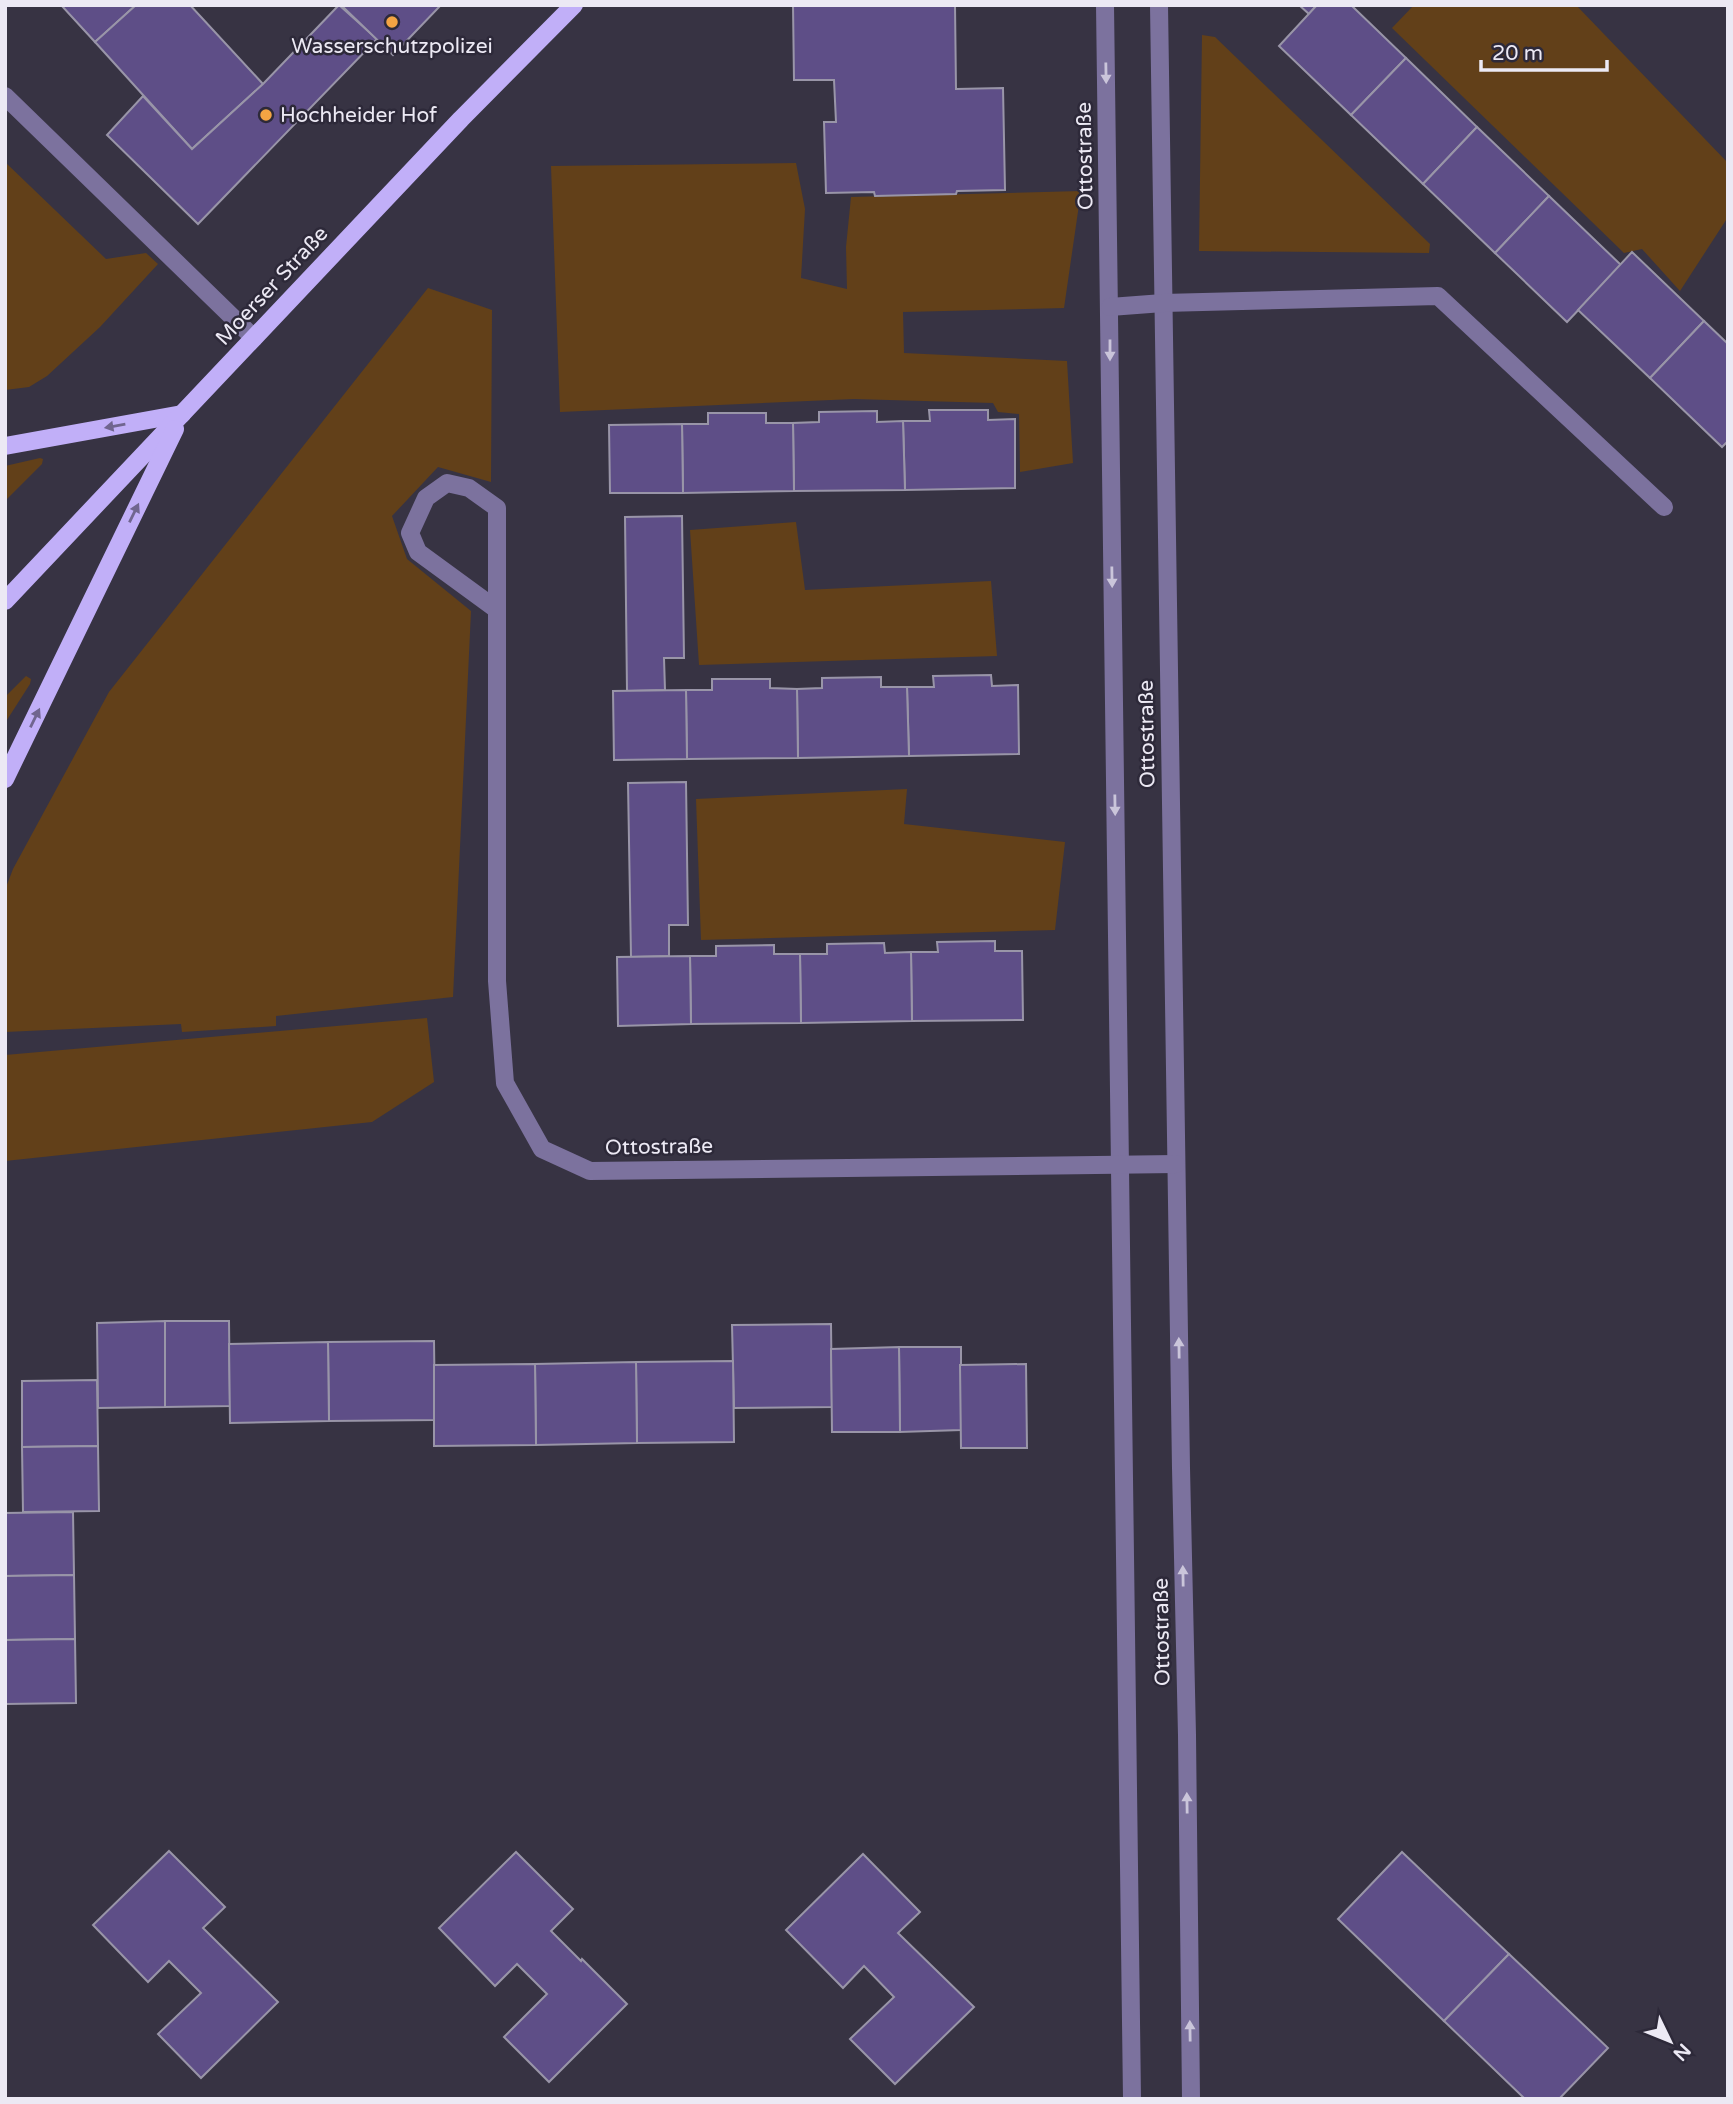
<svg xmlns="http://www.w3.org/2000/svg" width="1733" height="2104" viewBox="0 0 1733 2104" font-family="'Varela Round',sans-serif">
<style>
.green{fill:#624019}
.building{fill:#5e4e87;stroke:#9995a8;stroke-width:2}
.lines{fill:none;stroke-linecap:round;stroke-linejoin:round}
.minor{stroke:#7c729e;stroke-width:18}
.major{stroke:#c1aff8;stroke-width:18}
.oneway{fill:#cac5da}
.oneway2{fill:#70658f}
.poi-dot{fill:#f4a443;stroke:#2d2939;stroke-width:2.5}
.labels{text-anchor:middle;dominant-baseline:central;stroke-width:5;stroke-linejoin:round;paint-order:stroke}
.poi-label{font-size:21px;fill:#ece9f4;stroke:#2d2939}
.street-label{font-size:21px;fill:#ece9f4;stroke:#2d2939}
</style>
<rect width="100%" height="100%" fill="#373343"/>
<g class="green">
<polygon points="1414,5 1576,5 1728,163 1728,217 1680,291 1642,249 1624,253 1392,28"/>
<polygon points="1202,35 1215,37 1430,244 1429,253 1199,251"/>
<polygon points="5,162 106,259 146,253 158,264 100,327 47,376 29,387 5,390"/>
<polygon points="796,163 805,209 801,278 847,289 846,247 851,197 1081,191 1064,308 903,312 904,353 1067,361 1073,463 1020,472 1019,414 998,412 993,403 854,399 560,412 551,166"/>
<polygon points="428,288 492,310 491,482 438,467 392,516 407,559 471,611 453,997 276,1016 276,1026 182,1032 181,1024 5,1032 5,890 13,869 109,692"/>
<polygon points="40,458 43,459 42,464 5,501 5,466"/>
<polygon points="796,522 805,590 991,581 997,656 699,665 690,530"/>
<polygon points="26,676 31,679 30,684 5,723 5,697"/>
<polygon points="907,789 904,824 1065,842 1055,930 701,940 696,799"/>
<polygon points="427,1018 434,1082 372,1122 5,1161 5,1055"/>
</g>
<g class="building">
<polygon points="61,5 136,5 95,42"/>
<polygon points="136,5 190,5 263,84 192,149 95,42"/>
<polygon points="339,5 377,39 198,224 107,135 143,96 192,149 263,84"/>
<polygon points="341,5 441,5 393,55"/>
<polygon points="793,5 955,5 956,89 1003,88 1005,190 957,191 956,194 875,196 874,192 826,193 824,122 836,122 834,80 794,80"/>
<polygon points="1299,5 1317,5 1309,14"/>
<polygon points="1317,5 1351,5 1406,58 1351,115 1279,46"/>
<polygon points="1406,58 1477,127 1423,184 1351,115"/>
<polygon points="1477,127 1549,196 1495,253 1423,184"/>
<polygon points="1549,196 1621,265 1567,322 1495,253"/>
<polygon points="1632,252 1704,321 1650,378 1578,310"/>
<polygon points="1704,321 1728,344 1728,441 1722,447 1650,378"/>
<polygon points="929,410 988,410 988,420 1015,419 1015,488 905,490 903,421 930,421"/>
<polygon points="877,411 877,422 903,421 905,490 794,491 793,423 819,422 819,412"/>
<polygon points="708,413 766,413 766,423 793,423 794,491 683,493 682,424 708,424"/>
<polygon points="682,424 683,493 610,493 609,425"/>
<polygon points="682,516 684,658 664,658 665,690 627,691 625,517"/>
<polygon points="991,675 992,686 1018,685 1019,754 909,756 907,687 934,687 933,676"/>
<polygon points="881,677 881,687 907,687 909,756 798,758 797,689 822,688 822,678"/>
<polygon points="712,679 770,679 770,688 797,689 798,758 687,759 686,690 712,690"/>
<polygon points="686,690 687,759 614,760 613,691"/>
<polygon points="686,782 688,925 669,925 669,956 631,957 628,783"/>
<polygon points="995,941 995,951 1022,951 1023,1020 912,1021 911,952 938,952 937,942"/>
<polygon points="884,943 885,953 911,952 912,1021 801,1023 800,954 827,954 827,944"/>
<polygon points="774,945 774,954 800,954 801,1023 691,1024 690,956 716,956 716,946"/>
<polygon points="690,956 691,1024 618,1026 617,957"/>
<polygon points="165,1321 165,1407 98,1408 97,1323"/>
<polygon points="165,1321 229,1321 230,1406 165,1407"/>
<polygon points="831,1324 832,1407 734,1408 732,1325"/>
<polygon points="434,1341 435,1420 329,1421 328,1342"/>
<polygon points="328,1342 329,1421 230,1423 229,1344"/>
<polygon points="899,1347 961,1347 961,1430 900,1432"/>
<polygon points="899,1347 900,1432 832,1432 831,1349"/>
<polygon points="733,1361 734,1442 637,1443 636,1362"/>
<polygon points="636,1362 637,1443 536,1445 535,1364"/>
<polygon points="535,1364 536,1445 434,1446 434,1365"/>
<polygon points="1026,1364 1027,1448 961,1448 960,1365"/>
<polygon points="97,1380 98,1446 22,1447 22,1381"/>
<polygon points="98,1446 99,1511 23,1512 22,1447"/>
<polygon points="73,1512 74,1575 5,1576 5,1513"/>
<polygon points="74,1575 75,1639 5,1640 5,1576"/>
<polygon points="75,1639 76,1703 5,1704 5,1640"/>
<polygon points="169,1851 225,1907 203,1928 278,2002 201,2078 158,2034 201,1993 169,1961 148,1982 93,1925"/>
<polygon points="516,1852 573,1909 551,1931 581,1961 582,1959 627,2004 549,2082 504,2037 547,1994 517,1964 495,1986 439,1928"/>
<polygon points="1402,1852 1509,1954 1444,2021 1338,1919"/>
<polygon points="863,1854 920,1912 898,1933 974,2007 895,2084 850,2039 894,1997 864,1966 843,1988 786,1930"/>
<polygon points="1509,1954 1608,2048 1559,2099 1525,2099 1444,2021"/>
</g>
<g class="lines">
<g class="minor">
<polyline points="1105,5 1132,2099"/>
<polyline points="1159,5 1181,1468 1187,1735 1191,2099"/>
<polyline points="5,96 254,338"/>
<polyline points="1110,307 1163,303 1438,296 1664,507"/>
<polyline points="496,609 418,552 410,533 426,498 447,483 469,488 497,508 497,981 505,1083 542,1149 590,1171 1176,1164"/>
</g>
<g class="major">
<polyline points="5,446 182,414"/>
<polyline points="5,601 461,119 574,5"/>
<polyline points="5,779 175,429"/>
</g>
</g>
<defs><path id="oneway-solid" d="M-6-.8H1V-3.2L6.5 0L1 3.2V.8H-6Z" transform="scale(1.75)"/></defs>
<g class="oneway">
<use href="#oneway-solid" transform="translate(1106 73) rotate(89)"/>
<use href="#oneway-solid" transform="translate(1110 350) rotate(90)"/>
<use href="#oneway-solid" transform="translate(1112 577) rotate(89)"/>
<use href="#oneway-solid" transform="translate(1115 805) rotate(89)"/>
<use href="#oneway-solid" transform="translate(1179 1348) rotate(-91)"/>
<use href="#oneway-solid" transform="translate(1183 1576) rotate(-91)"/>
<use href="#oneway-solid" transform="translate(1187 1803) rotate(-91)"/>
<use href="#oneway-solid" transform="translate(1190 2031) rotate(-91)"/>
</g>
<g class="oneway2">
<use href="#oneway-solid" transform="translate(115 426) rotate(170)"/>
<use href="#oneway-solid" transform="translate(134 513) rotate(-64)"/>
<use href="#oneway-solid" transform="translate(35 718) rotate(-64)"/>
</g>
<g class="poi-dot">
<circle cx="392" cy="22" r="7"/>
<circle cx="266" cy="115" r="7"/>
</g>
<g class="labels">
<g class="poi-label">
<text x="392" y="46">Wasserschutzpolizei</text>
<text x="280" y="115" text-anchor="start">Hochheider Hof</text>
</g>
<g class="street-label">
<text transform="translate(1085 156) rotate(-91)">Ottostraße</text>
<text transform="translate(272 286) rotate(-47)">Moerser Straße</text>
<text transform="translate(1147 734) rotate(-91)">Ottostraße</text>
<text transform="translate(659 1147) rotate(-1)">Ottostraße</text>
<text transform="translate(1162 1632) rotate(-91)">Ottostraße</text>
</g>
</g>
<rect width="1733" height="2104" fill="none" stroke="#ece9f4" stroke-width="14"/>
<g transform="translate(1670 2041) rotate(133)" stroke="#2d2939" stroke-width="5" paint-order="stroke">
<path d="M0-5L12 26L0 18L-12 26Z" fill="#ece9f4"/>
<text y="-10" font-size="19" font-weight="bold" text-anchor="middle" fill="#ece9f4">N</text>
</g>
<path d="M1481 60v10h126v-10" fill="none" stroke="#ece9f4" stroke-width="3.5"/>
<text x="1492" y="60" font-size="21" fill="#ece9f4" stroke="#2d2939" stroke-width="5" paint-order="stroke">20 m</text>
</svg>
